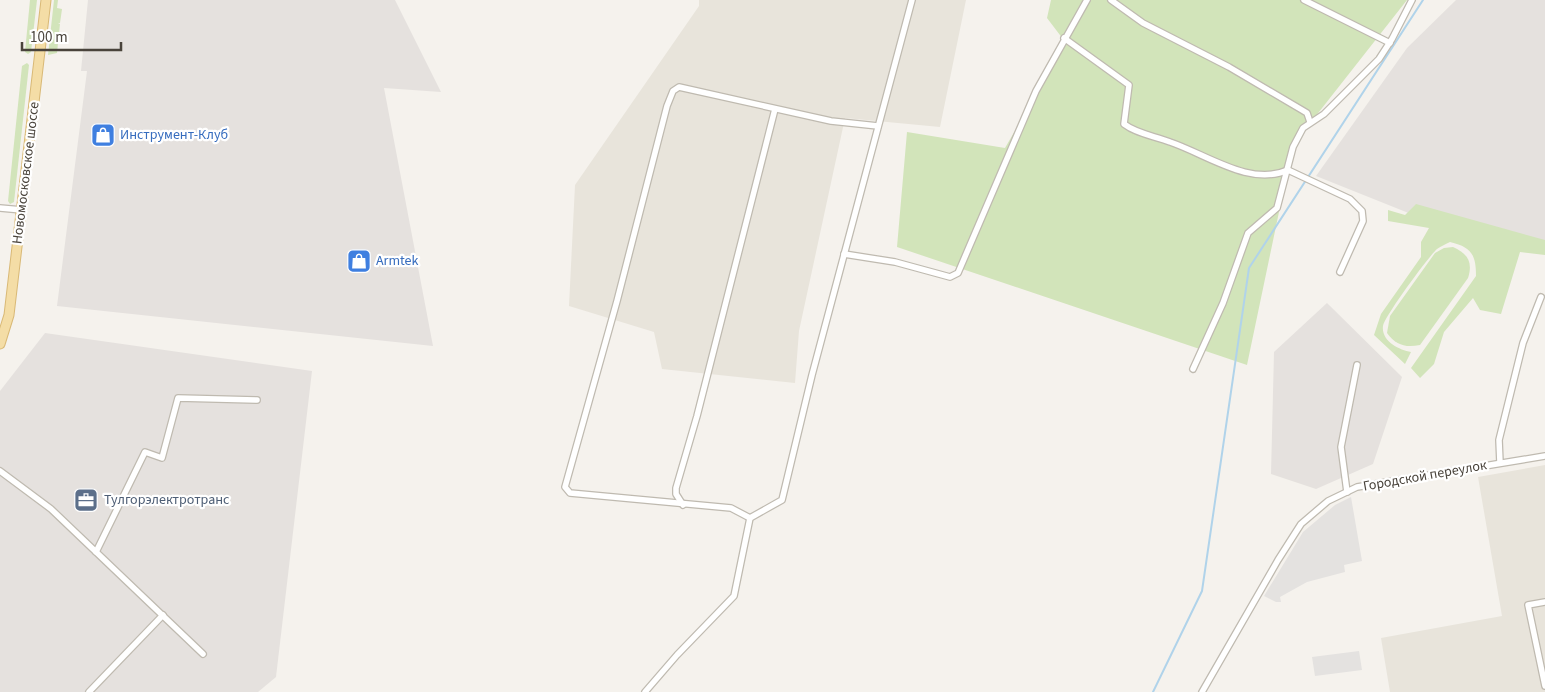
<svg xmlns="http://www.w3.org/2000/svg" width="1545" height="692" viewBox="0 0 1545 692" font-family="'Source Sans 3',sans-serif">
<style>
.residential{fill:#e8e4db}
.industrial{fill:#e5e1de}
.green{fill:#d2e4ba}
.parking{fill:#e4e2e0}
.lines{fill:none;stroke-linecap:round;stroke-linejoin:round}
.stream{stroke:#b0d3ea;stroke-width:2}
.minor-casing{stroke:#bfbab0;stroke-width:8}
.primary-casing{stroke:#d9b976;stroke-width:11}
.minor{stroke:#fff;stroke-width:5.5}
.primary{stroke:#f4dda6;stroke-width:9}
.labels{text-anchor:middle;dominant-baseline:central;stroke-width:4.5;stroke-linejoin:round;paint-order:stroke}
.shop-label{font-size:14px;fill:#366cbe;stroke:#fff;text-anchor:start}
.street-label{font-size:14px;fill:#49433b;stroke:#fff}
.service-label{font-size:14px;fill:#4e5e75;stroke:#fff;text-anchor:start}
</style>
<rect width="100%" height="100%" fill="#f5f2ed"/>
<g class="residential">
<polygon points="699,0 966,0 940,127 845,118 799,331 795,383 662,369 654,332 569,306 575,185 699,6"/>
<polygon points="1545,465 1545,692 1390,692 1381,638 1502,616 1478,477"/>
</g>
<g class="industrial">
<polygon points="88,0 395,0 441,92 384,88 433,346 57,306 87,71 81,71"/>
<polygon points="1456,0 1545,0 1545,253 1411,214 1316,176 1407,48"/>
<polygon points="1327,303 1402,377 1373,464 1316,489 1271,474 1274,352"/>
<polygon points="45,333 312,371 276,677 258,692 0,692 0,391"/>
</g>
<g class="green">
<polygon points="30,0 37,0 31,52 28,54 25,52"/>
<polygon points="54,0 58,0 57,8 62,9 60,23 58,24 60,24 57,53 48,55"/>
<polygon points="1051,0 1407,0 1293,145 1247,365 897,247 907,132 1005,148 1066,43 1047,18"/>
<polygon points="27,63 29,65 14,202 10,204 8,201 22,66"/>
<path d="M 1416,204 L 1545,240 L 1545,255 L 1520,252 L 1501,314 L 1480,310 L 1473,298 L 1444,332 L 1434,364 L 1420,378 L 1411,368 L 1476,276 C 1476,254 1471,247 1450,242 C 1446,244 1441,246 1437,249 C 1429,256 1384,317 1383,326 C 1381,341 1399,350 1411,352 L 1405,364 L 1374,335 L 1381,314 L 1421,257 L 1421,242 L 1429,228 L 1388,221 L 1388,210 L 1405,215 Z"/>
<path d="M 1453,247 C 1468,254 1473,262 1468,278 L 1420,345 C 1405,348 1396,345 1387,333 L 1390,316 L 1435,253 L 1444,248 Z"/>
</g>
<g class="parking">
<polygon points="1351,497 1362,561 1344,565 1345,572 1307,582 1280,597 1281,602 1276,602 1264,596 1303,532 1335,505"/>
<polygon points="1359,651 1362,670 1315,676 1312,657"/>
</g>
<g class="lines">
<polyline class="stream" points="1153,692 1202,591 1249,268 1423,0"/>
<g class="minor-casing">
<g id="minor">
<polyline points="1111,0 1143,23 1229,67 1302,110 1307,113 1310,122"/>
<polyline points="1304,0 1390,43"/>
<path d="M 1064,38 L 1129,85 L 1124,124 C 1137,134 1155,136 1170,142 C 1206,154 1250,187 1288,170"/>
<polyline points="1288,170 1350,199 1362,211 1363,221 1340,272"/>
<polyline points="0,208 22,210"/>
<polyline points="844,254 895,262 950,277 958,273 1036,91 1087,0"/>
<polyline points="1193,369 1223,303 1248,233 1277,208 1293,147 1303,128 1324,114 1379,59 1392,39 1412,0"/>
<polyline points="1500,463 1499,440 1523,343 1541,297"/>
<polyline points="0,471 51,509 203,654"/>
<polyline points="1347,492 1341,447 1357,365"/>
<polyline points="683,505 676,494 676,488 697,416 775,109"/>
<polyline points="750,518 731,508 570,493 565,487 617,301 667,106 673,91 679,87 831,121 878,126"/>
<polyline points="96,552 145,452 162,458 178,398 257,400"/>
<polyline points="1545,602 1528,605 1545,686"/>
<polyline points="89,692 163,615"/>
<polyline points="645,692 677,655 734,596 750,518 782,500 812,375 912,0"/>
<polyline points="1202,692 1278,560 1301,524 1328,501 1357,487 1545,456"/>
</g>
</g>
<g class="primary-casing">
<polyline id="primary" points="0,344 9,315 46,0"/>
</g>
<use href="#minor" class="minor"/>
<use href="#primary" class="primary"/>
</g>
<defs>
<g id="shop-square" transform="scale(1.25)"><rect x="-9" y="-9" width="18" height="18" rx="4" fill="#3f7fe0" stroke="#fff"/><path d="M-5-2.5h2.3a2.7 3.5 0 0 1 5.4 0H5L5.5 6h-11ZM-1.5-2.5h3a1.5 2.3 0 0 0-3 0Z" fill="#fff"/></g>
<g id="office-square" transform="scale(1.25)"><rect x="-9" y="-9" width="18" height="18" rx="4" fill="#5c6f8a" stroke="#fff"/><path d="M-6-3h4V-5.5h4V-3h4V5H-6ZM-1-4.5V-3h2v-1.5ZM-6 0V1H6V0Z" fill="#fff"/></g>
</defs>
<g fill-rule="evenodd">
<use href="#shop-square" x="103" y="135"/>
<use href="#shop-square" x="359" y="261"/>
<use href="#office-square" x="86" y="500"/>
</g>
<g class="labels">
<g class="shop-label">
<text x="120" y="135">Инструмент-Клуб</text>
<text x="376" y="261">Armtek</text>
</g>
<g class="street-label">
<text transform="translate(26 173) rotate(-83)">Новомосковское шоссе</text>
<text transform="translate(1425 476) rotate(-10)">Городской переулок</text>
</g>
<g class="service-label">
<text x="104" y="500">Тулгорэлектротранс</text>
</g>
</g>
<path d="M22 42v8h99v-8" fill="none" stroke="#49433b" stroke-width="2.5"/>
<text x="30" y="42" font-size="15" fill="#49433b" stroke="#ffffff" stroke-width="4" paint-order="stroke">100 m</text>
</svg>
